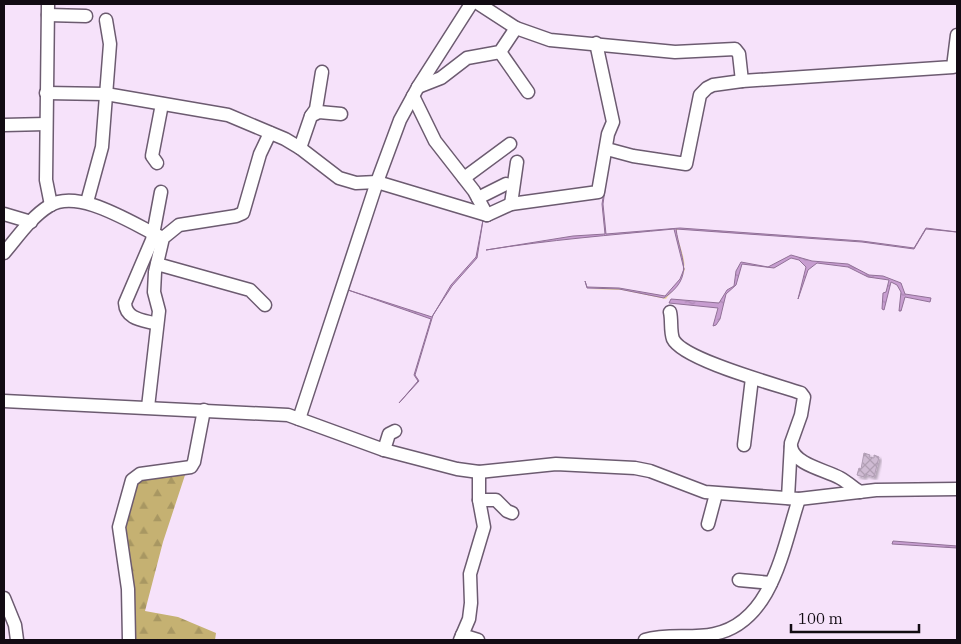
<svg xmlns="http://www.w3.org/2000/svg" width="961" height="644" viewBox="0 0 961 644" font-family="'IBM Plex Serif',serif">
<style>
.grass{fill:url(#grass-tufts)}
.forest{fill:url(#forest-firs)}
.water{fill:url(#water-ripples);stroke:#917197}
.building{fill:url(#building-cross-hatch);stroke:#b09db4;filter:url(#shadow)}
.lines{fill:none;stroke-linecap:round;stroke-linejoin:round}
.minor-casing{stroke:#6c5b70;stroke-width:15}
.minor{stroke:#fff;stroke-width:12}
</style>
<defs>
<pattern id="grass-tufts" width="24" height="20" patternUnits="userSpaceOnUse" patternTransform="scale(1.25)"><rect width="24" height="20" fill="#eedb9e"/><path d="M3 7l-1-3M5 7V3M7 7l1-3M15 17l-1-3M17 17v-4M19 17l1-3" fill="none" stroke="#cbbb87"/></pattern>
<pattern id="forest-firs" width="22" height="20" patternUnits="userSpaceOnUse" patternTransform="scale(1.25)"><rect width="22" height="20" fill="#c5b172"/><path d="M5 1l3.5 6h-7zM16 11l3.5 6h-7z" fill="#a89762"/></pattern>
<pattern id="water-ripples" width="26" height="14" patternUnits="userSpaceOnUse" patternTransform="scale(1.25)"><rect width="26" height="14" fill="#c79dd0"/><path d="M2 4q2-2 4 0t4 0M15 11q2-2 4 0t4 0" fill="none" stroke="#aa86b2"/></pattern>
<pattern id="building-cross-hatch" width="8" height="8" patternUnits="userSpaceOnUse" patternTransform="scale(1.25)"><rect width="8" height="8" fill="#cfbbd3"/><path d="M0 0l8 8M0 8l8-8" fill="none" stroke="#b19fb4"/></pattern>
<filter id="shadow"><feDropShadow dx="2.5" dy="2.5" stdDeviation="1" flood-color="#0004"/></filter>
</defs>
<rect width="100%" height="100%" fill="#f6e2fa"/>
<path class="grass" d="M 680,228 L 676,231 C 686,269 692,266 666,299 L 622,290 L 587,289 L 619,289 L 666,297 L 683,275 L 685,269 L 675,229 Z"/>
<polygon class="forest" points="187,469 163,542 145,611 178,617 216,633 215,640 129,640 120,522 132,480"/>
<g class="water">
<path d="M 610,153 L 603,204 L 606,234 L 680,228 L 862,241 L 914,248 L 926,228 L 957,232 L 926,229 L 914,249 L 862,242 L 676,229 C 680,258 696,276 664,298 L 619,289 L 587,288 L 585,281 L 587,287 L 619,288 L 665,296 L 680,279 L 684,269 L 674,229 C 611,235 549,240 486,250 L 573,236 L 605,234 L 602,204 Z"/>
<polygon points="483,220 477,258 452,286 433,315 415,375 419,381 399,403 418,381 414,375 431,319 348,290 432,317 451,285 476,257"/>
<polygon points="791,255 812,261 848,264 869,275 883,276 901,283 905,294 931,298 930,302 905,297 901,311 899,311 901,292 897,285 891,282 884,310 882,309 883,293 886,292 889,280 868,277 848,267 817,263 808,270 798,299 806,267 799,260 791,258 774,268 742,264 736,285 726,294 720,319 716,325 713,326 718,308 669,303 671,299 719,303 727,290 734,286 736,271 741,262 768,267"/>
<polygon points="893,541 957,546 957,548 892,544"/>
</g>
<polygon class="building" points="864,453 870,455 869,457 874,458 874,455 879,457 874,477 865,474 864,477 857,475 859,468 861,469"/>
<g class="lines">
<g class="minor-casing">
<g id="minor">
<polyline points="48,4 46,180 51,205"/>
<polyline points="479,4 516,28 550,40 675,52 735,49 739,54 742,81"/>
<polyline points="48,15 86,16"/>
<polyline points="500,52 528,92"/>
<polyline points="418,87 441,78 467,58 500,52 516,28"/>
<polyline points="46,93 106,94 228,115 285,139 300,148 339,178 356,183 377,182 487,215 511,204 598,192 608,134 613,122 596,43"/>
<polyline points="413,96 435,141 474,191 487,215"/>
<polyline points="311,116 316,109 322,72"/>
<polyline points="4,125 46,124"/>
<polyline points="300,148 311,116 319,112 341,114"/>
<polyline points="607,149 633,156 686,164 700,95 707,88 713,85 742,81 953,67 957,35"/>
<polyline points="157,163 152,156 162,104"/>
<polyline points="464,178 510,144"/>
<polyline points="478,198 506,184"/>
<polyline points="87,202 102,147 110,44 106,20"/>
<polyline points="511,204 517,162"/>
<polyline points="4,214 31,222"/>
<path d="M 4,253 C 17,238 31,217 49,206 C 79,187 134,225 163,238"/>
<polyline points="157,264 250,290 265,305"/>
<path d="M 670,312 C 672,320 670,331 673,339 C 683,360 778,385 801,393 L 804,397 L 801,415 L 791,443 L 788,498"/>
<path d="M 157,324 C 144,320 126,320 125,303 L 152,240 L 161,192"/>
<polyline points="4,401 288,415 384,450 457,469 479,472 556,464 635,468 650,471 705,492 799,499 876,490 957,489"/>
<polyline points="148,407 159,311 154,292 155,272 163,238 179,225 236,216 243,213 260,154 270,133"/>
<polyline points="299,419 377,182 400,120 418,87 471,4"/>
<polyline points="744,445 752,378"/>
<path d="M 791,447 C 795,465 826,470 840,478 C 847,482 854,488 860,492"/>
<polyline points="384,450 389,434 395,431"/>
<polyline points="479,500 496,500 507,511 512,513"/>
<polyline points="708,524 716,494"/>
<polyline points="739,580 771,583"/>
<polyline points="4,598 15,625 17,640"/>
<polyline points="462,635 478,640"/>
<polyline points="129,640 128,589 119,527 132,480 140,474 191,467 194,462 204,410"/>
<polyline points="460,640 469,619 471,603 470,574 484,527 479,500 479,472"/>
<path d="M 645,640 C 667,633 691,639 714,634 C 773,622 783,547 799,499"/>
</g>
</g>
<use href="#minor" class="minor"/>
</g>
<rect width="961" height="644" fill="none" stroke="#120b13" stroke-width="10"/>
<path d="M791 624v8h128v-8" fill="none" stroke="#120b13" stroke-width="2.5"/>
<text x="798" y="624" font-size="15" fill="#120b13" stroke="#f6e2fa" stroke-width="4" paint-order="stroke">100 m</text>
</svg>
